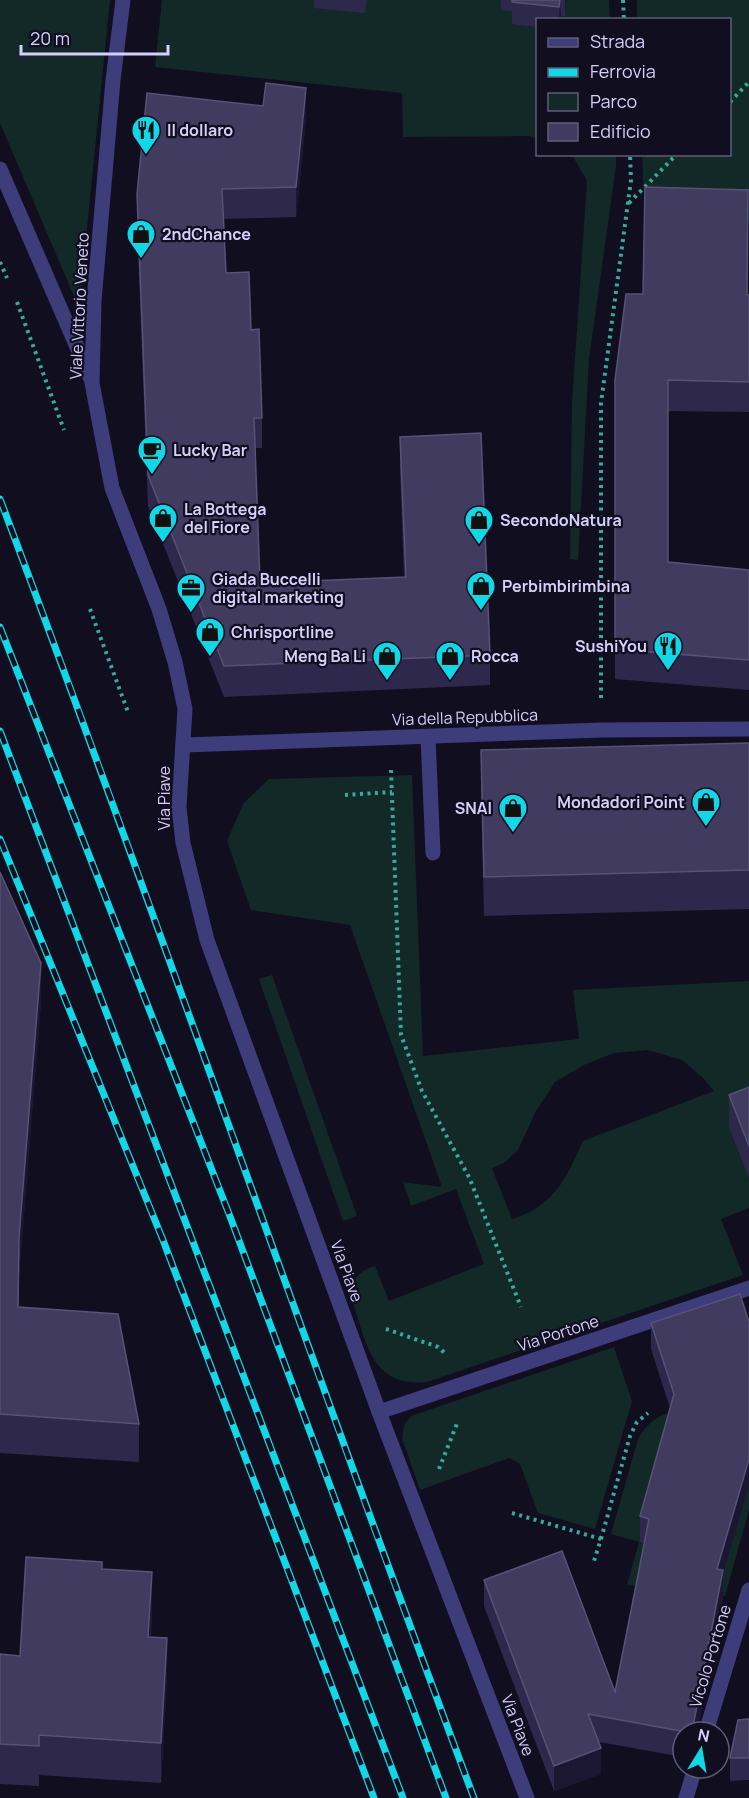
<svg xmlns="http://www.w3.org/2000/svg" width="749" height="1798" viewBox="0 0 749 1798" font-family="Manrope,sans-serif">
<style>
.green{fill:#122927;fill-rule:evenodd}
.lines{fill:none;stroke-linecap:round;stroke-linejoin:round}
.path{stroke:#37a99e;stroke-width:4;stroke-dasharray:3 4.5;stroke-linecap:butt}
.minor{stroke:#3d3d7b;stroke-width:15}
.rail-casing{stroke:#12d7e6;stroke-width:7}
.rail{stroke:#110e1f;stroke-width:4.5;stroke-dasharray:14;stroke-linecap:butt}
.wall{fill:#2e294c}
.shaded-wall{fill:#1b1632}
.building{fill:#403b5f;stroke:#575277;stroke-width:1.5}
.labels{text-anchor:middle;dominant-baseline:central;stroke-width:4.5;stroke-linejoin:round;paint-order:stroke}
.poi-label{font-size:16px;font-weight:bold;fill:#d4d0fb;stroke:#110e1f;text-anchor:start}
.street-label{font-size:16px;fill:#d4d0fb;stroke:#110e1f}
</style>
<rect width="100%" height="100%" fill="#110e1f"/>
<g class="green">
<polygon points="0,0 110,0 79,308 0,123"/>
<polygon points="162,0 609,0 610,19 538,20 537,138 527,136 403,137 402,93 155,67"/>
<polygon points="637,0 749,0 749,220 645,217 642,155 730,154 730,20 637,19"/>
<polygon points="572,155 616,155 616,166 589,359 578,560 570,559 572,403 587,181"/>
<path d="M 412,775 L 423,1056 L 579,1039 L 573,990 L 749,981 L 749,1208 L 721,1219 L 743,1275 L 427,1382 C 370,1388 366,1340 351,1297 C 349,1279 360,1271 375,1266 L 389,1301 L 484,1264 L 456,1189 L 411,1206 L 403,1182 L 442,1187 L 350,925 L 251,910 L 227,841 L 243,804 L 269,779 ZM 648,1050 L 682,1060 L 702,1077 L 714,1091 L 583,1141 C 566,1178 555,1206 512,1219 L 492,1168 L 504,1163 L 518,1150 L 536,1111 L 555,1082 L 584,1065 L 614,1053 Z"/>
<polygon points="272,975 357,1216 343,1221 259,979"/>
<polygon points="614,1347 632,1401 595,1529 538,1513 520,1464 509,1458 420,1490 402,1438 404,1425 411,1416"/>
<path d="M 672,1412 L 749,1485 L 749,1510 L 725,1596 L 627,1585 L 639,1542 L 611,1534 L 638,1439 C 646,1425 656,1416 672,1412 Z"/>
</g>
<g class="lines">
<g class="path">
<polyline points="623,0 624,20"/>
<polyline points="730,102 749,82"/>
<polyline points="629,203 677,154"/>
<polyline points="0,262 7,278"/>
<polyline points="17,302 64,430"/>
<polyline points="90,609 128,712"/>
<polyline points="601,698 601,403 631,180 630,154"/>
<polyline points="391,770 401,1035 422,1091 469,1177 521,1307"/>
<polyline points="345,795 392,792"/>
<polyline points="386,1329 438,1347 447,1355"/>
<polyline points="439,1469 458,1421"/>
<polyline points="512,1513 601,1539 594,1561"/>
<polyline points="601,1539 630,1436 637,1422 648,1413"/>
</g>
<g class="minor">
<polyline points="123,0 113,80 94,301 92,383 112,488 159,609 175,662 185,709 179,807 183,843 207,940 379,1412 527,1798"/>
<polyline points="0,169 90,377"/>
<polyline points="428,737 433,853"/>
<polyline points="183,745 602,730 749,729"/>
<polyline points="379,1412 749,1288"/>
<polyline points="706,1732 749,1590"/>
<polyline points="686,1798 695,1768"/>
</g>
<g class="rail-casing">
<g id="rail">
<path d="M 0,499 C 162,930 312,1366 474,1798"/>
<polyline points="0,627 231,1219 446,1798"/>
<polyline points="0,731 403,1798"/>
<polyline points="0,839 163,1240 374,1798"/>
</g>
</g>
<use href="#rail" class="rail"/>
</g>
<g class="wall">
<polygon points="314,0 367,0 365,13 314,8"/>
<polygon points="501,0 567,0 565,16 561,16 560,20 537,20 537,27 512,24 512,11 501,10"/>
<polygon points="306,119 296,217 224,219 226,273 251,330 262,418 262,448 255,448 260,583 404,577 400,468 400,437 490,655 490,685 224,697 148,506 137,225 137,194"/>
<polygon points="747,295 749,295 749,412 668,411 668,562 749,570 749,690 615,679 615,380"/>
<polygon points="749,743 749,909 484,916 481,789 481,750"/>
<polygon points="0,872 41,1001 19,1276 19,1307 139,1424 139,1462 0,1453"/>
<polygon points="749,1087 749,1178 729,1127 729,1095"/>
<polygon points="740,1294 723,1574 723,1596 697,1732 683,1732 683,1757 599,1742 601,1774 554,1791 484,1606 484,1580 615,1692 644,1543 640,1542 640,1516 670,1408 651,1349 651,1323"/>
<polygon points="102,1569 152,1613 151,1637 167,1678 161,1783 39,1775 39,1786 0,1784 0,1654 20,1656"/>
<polygon points="749,1719 749,1780 730,1781 730,1758"/>
</g>
<g class="shaded-wall">
<polygon points="560,0 561,16 560,20 559,20"/>
<polygon points="565,0 567,0 565,16"/>
<polygon points="306,88 306,119 296,217 296,187"/>
<polygon points="41,963 41,1001 19,1276 18,1345 19,1237"/>
<polygon points="749,1459 749,1485 723,1574 723,1596 697,1732 692,1732 717,1569"/>
<polygon points="152,1572 152,1613 148,1677 148,1637"/>
<polygon points="167,1638 167,1678 161,1783 161,1743"/>
<polygon points="601,1748 601,1774 554,1791 554,1766"/>
</g>
<g class="building">
<polygon points="512,0 560,0 559,7 512,2"/>
<polygon points="266,83 306,88 296,187 222,189 226,273 249,272 251,330 259,329 262,418 254,418 260,583 406,577 400,437 481,433 490,655 224,666 148,475 137,194 147,93 263,106"/>
<polygon points="645,187 748,190 747,295 749,295 749,382 668,380 668,562 749,570 749,660 615,649 615,380 626,294 643,294"/>
<polygon points="749,743 749,870 484,877 481,750"/>
<polygon points="0,872 41,963 19,1237 18,1307 118,1314 139,1424 0,1414"/>
<polygon points="749,1087 749,1146 729,1095"/>
<polygon points="740,1294 749,1322 749,1459 717,1569 723,1570 692,1732 686,1732 588,1714 601,1748 554,1766 484,1580 562,1551 615,1692 649,1519 640,1516 674,1394 651,1323"/>
<polygon points="26,1557 102,1562 102,1569 152,1572 148,1637 167,1638 161,1743 39,1735 39,1746 0,1744 0,1654 20,1656"/>
<polygon points="749,1719 749,1758 730,1758 738,1720"/>
</g>
<defs>
<g id="restaurant-pin" transform="scale(1.5)"><path d="M0 17L-7.5 6A9.5 9.5 0 1 1 7.5 6Z" fill="#12d7e6" stroke="#110e1f"/><path d="M-5-6h1v4h1v-4h1v4h1v-4h1v5L-1.5 .5V6h-2V.5L-5-1ZM5-6V6H3V1.5H1.5Q1.5-4 5-6Z" fill="#111"/></g>
<g id="shop-pin" transform="scale(1.5)"><path d="M0 17L-7.5 6A9.5 9.5 0 1 1 7.5 6Z" fill="#12d7e6" stroke="#110e1f"/><path d="M-5-2.5h2.3a2.7 3.5 0 0 1 5.4 0H5L5.5 6h-11ZM-1.5-2.5h3a1.5 2.3 0 0 0-3 0Z" fill="#111"/></g>
<g id="cafe-pin" transform="scale(1.5)"><path d="M0 17L-7.5 6A9.5 9.5 0 1 1 7.5 6Z" fill="#12d7e6" stroke="#110e1f"/><path d="M-5.5-4.5H6V0H3Q3 3.5 0 3.5H-2.5Q-5.5 3.5-5.5 0ZM3-3.2v2h1.7v-2ZM-6 4.5H4V6H-6Z" fill="#111"/></g>
<g id="office-pin" transform="scale(1.5)"><path d="M0 17L-7.5 6A9.5 9.5 0 1 1 7.5 6Z" fill="#12d7e6" stroke="#110e1f"/><path d="M-6-3h4V-5.5h4V-3h4V5H-6ZM-1-4.5V-3h2v-1.5ZM-6 0V1H6V0Z" fill="#111"/></g>
</defs>
<g fill-rule="evenodd">
<use href="#restaurant-pin" x="146" y="130"/>
<use href="#shop-pin" x="141" y="234"/>
<use href="#cafe-pin" x="152" y="450"/>
<use href="#shop-pin" x="163" y="518"/>
<use href="#shop-pin" x="479" y="520"/>
<use href="#shop-pin" x="481" y="586"/>
<use href="#office-pin" x="191" y="588"/>
<use href="#shop-pin" x="210" y="632"/>
<use href="#restaurant-pin" x="668" y="646"/>
<use href="#shop-pin" x="387" y="656"/>
<use href="#shop-pin" x="450" y="656"/>
<use href="#shop-pin" x="706" y="802"/>
<use href="#shop-pin" x="513" y="808"/>
</g>
<g class="labels">
<g class="poi-label">
<text x="167" y="130">Il dollaro</text>
<text x="162" y="234">2ndChance</text>
<text x="173" y="450">Lucky Bar</text>
<text x="184" y="509">La Bottega<tspan x="184" dy="18">del Fiore</tspan></text>
<text x="500" y="520">SecondoNatura</text>
<text x="212" y="579">Giada Buccelli<tspan x="212" dy="18">digital marketing</tspan></text>
<text x="502" y="586">Perbimbirimbina</text>
<text x="231" y="632">Chrisportline</text>
<text x="647" y="646" text-anchor="end">SushiYou</text>
<text x="366" y="656" text-anchor="end">Meng Ba Li</text>
<text x="471" y="656">Rocca</text>
<text x="685" y="802" text-anchor="end">Mondadori Point</text>
<text x="492" y="808" text-anchor="end">SNAI</text>
</g>
<g class="street-label">
<text transform="translate(79 306) rotate(-87)">Viale Vittorio Veneto</text>
<text transform="translate(465 717) rotate(-2)">Via della Repubblica</text>
<text transform="translate(164 798) rotate(-90)">Via Piave</text>
<text transform="translate(347 1271) rotate(70)">Via Piave</text>
<text transform="translate(558 1333) rotate(-18)">Via Portone</text>
<text transform="translate(710 1656) rotate(-73)">Vicolo Portone</text>
<text transform="translate(518 1725) rotate(69)">Via Piave</text>
</g>
</g>
<rect x="536" y="18" width="195" height="138" fill="#110e1f" stroke="#5f5c77" stroke-width="1.5"/>
<rect x="548" y="38" width="30" height="9" fill="#3d3d7b" stroke="#5f5c77" stroke-width="1.5"/>
<text x="590" y="48" font-size="18" fill="#d4d0fb">Strada</text>
<rect x="548" y="68" width="30" height="9" fill="#12d7e6" stroke="#5f5c77" stroke-width="1.5"/>
<text x="590" y="78" font-size="18" fill="#d4d0fb">Ferrovia</text>
<rect x="548" y="93" width="30" height="18" fill="#122927" stroke="#5f5c77" stroke-width="1.5"/>
<text x="590" y="108" font-size="18" fill="#d4d0fb">Parco</text>
<rect x="548" y="123" width="30" height="18" fill="#403b5f" stroke="#5f5c77" stroke-width="1.5"/>
<text x="590" y="138" font-size="18" fill="#d4d0fb">Edificio</text>
<g transform="translate(701 1750) rotate(11)"><circle r="28" fill="#110e1f" stroke="#5f5c77" stroke-width="1.5"/>
<path d="M0-4.5L10 22L0 15L-10 22Z" fill="#12d7e6"/>
<text y="-9" font-size="16" font-weight="bold" text-anchor="middle" fill="#d4d0fb">N</text>
</g>
<path d="M21 45v9h147v-9" fill="none" stroke="#d4d0fb" stroke-width="3"/>
<text x="30" y="45" font-size="18" fill="#d4d0fb" stroke="#110e1f" stroke-width="4.5" paint-order="stroke">20 m</text>
</svg>
